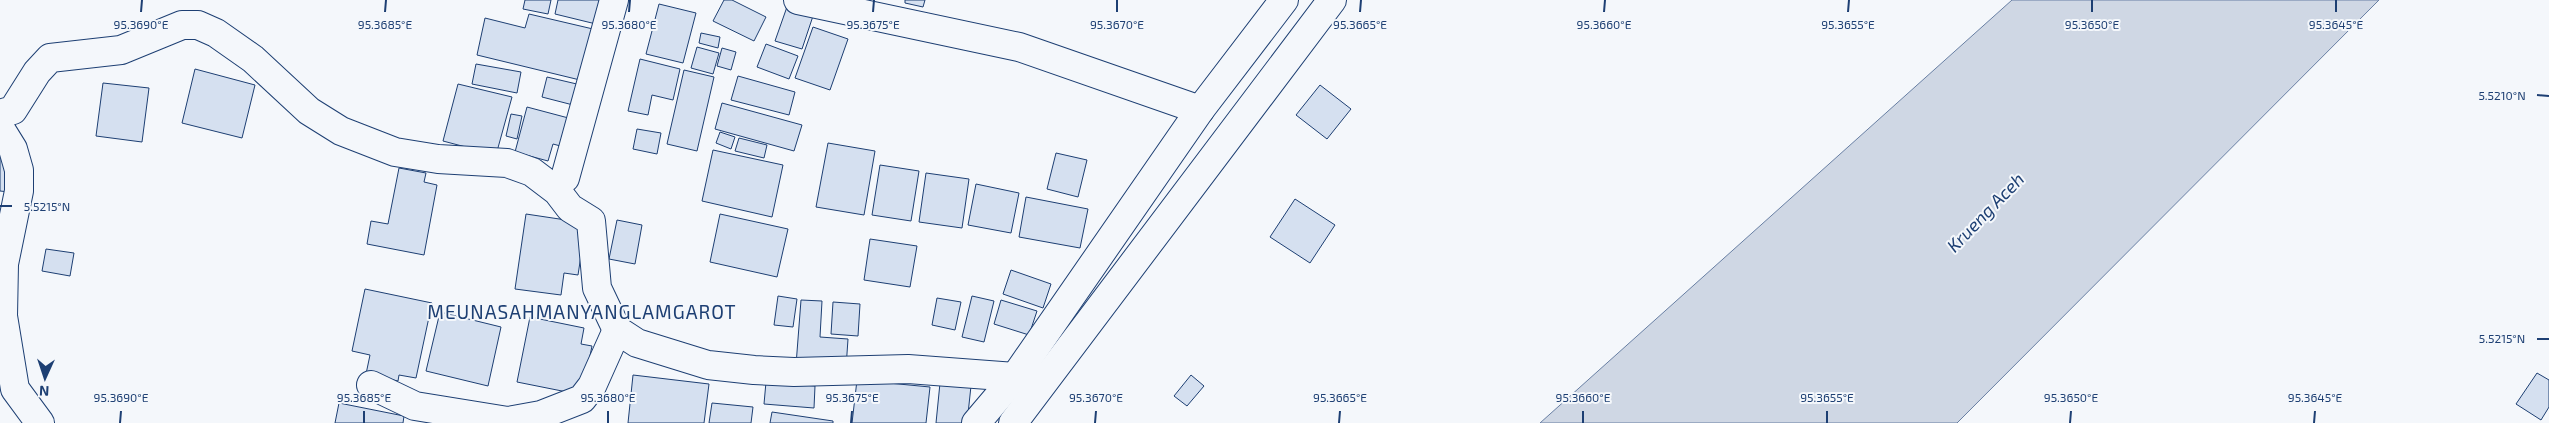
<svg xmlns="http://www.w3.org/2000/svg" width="2549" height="423" viewBox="0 0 2549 423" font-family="'Exo 2',sans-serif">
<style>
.water{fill:#cfd7e4;stroke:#687fa3}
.building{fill:#d5e0f0;stroke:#1d3f73}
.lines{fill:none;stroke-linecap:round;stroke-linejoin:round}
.minor-casing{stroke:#1d3f73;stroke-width:30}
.minor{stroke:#f4f7fb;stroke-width:28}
.ticks{fill:none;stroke:#1d3f73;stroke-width:2}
.labels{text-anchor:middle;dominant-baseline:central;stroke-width:4;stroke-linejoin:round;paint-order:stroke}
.water-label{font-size:18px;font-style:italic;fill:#1d3f73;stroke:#f4f7fb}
.quarter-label{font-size:19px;letter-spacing:1px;fill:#1d3f73;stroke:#f4f7fb}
.ticks-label{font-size:12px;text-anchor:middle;fill:#1d3f73;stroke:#f4f7fb;stroke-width:4;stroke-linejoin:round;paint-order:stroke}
</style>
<rect width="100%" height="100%" fill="#f4f7fb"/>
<polygon class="water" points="2012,0 2379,0 1957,423 1540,423"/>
<g class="building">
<polygon points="525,0 551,0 548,14 523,9"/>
<polygon points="558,0 602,0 596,24 555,14"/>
<polygon points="724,0 732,0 766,17 754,41 713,21"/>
<polygon points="905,0 925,0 923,7 905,3"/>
<polygon points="659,4 696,13 683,63 646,54"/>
<polygon points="788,4 814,13 802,49 775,41"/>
<polygon points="529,14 593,29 580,80 477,55 485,18 525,28"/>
<polygon points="813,27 848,39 830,90 795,78"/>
<polygon points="701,33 720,37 718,48 699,43"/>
<polygon points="766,44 798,56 789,79 757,67"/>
<polygon points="697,47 719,53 713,74 691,68"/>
<polygon points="722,48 736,52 731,70 717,66"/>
<polygon points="640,59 680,69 673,100 652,95 648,115 628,111"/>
<polygon points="476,64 521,72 517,93 472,84"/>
<polygon points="195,69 255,85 242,138 182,123"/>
<polygon points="684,70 714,77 697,151 667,144"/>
<polygon points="738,76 795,92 789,115 731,100"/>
<polygon points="547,77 581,85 577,106 542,97"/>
<polygon points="103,83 149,88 142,142 96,136"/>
<polygon points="458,84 512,97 496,155 443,141"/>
<polygon points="1320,85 1351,109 1327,139 1296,115"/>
<polygon points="722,103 802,125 794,151 715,129"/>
<polygon points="527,107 576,120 568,148 553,144 548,161 515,152"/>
<polygon points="511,114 522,116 517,139 506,136"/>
<polygon points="637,129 661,133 657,154 633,149"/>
<polygon points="720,132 735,137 731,149 716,143"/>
<polygon points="739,138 767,145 764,158 735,151"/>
<polygon points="828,143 875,151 864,215 816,207"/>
<polygon points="713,150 783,165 772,217 702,201"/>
<polygon points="1056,153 1087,160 1078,197 1047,189"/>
<polygon points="0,155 11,156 9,192 0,191"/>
<polygon points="880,165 919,171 911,221 872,215"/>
<polygon points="399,168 426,173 424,182 437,185 424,255 367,244 371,221 388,224"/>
<polygon points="926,173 969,179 962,228 919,222"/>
<polygon points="976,184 1019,193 1011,233 968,225"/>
<polygon points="1026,197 1088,209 1080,248 1019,237"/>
<polygon points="1295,199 1335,225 1310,263 1270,237"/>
<polygon points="526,214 586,223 578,275 564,273 561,295 515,289"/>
<polygon points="720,214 788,229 777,277 710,262"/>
<polygon points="617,220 642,225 635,264 609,259"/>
<polygon points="870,239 917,246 910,287 864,280"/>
<polygon points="46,249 74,253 70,276 42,271"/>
<polygon points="1011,270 1051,284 1043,308 1003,294"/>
<polygon points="365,289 432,303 416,378 399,375 398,381 366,374 370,355 352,351"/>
<polygon points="778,296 797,299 793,327 774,325"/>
<polygon points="972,296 994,301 984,342 962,337"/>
<polygon points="937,298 961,302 955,330 932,325"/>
<polygon points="801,300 822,301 820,337 848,339 846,368 796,365"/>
<polygon points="1001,300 1037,311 1029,335 994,324"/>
<polygon points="833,302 860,304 858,336 831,334"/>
<polygon points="440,312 501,327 488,386 426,371"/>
<polygon points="530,317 584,328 581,344 592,346 582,395 517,382"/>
<polygon points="2537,373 2549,380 2549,407 2541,420 2516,404"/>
<polygon points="633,375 709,384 704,423 628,423"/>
<polygon points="1191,375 1204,386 1187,406 1174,396"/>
<polygon points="857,380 930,387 926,423 852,423"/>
<polygon points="766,382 815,386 814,408 764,404"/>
<polygon points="940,383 971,386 967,423 936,423"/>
<polygon points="339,403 404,416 403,423 335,423"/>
<polygon points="712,403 753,407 751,423 709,423"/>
<polygon points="772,412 833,421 833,423 770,423"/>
</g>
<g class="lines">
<g class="minor-casing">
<g id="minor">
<polyline points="798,0 1019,47 1200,110"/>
<polyline points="0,114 13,110 37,72 50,58 121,50 182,25 198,25 216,33 253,59 309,111 341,131 395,152 438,159 507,163 532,172 557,191 570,208 591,221 597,288 617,330 637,343 708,365 754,370 794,372 908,369 1015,377"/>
<polyline points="0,128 13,149 19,170 19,191 4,264 3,316 15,389 40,423"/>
<polyline points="565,178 614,0"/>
<polyline points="371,385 415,406 508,421 541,415 582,399 592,386 617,330"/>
<polyline points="976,423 1015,377 1200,110 1284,0"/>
<polyline points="1013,423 1332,0"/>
</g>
</g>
<use href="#minor" class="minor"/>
</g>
<path class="ticks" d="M 141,12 L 142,0M 385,12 L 386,0M 629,12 L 630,0M 873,12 L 874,0M 1117,12 L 1117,0M 1360,12 L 1361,0M 1604,12 L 1605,0M 1848,12 L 1849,0M 2092,12 L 2092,0M 2336,12 L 2336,0M 2537,95 L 2549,96M 0,206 L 12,206M 2537,339 L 2549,339M 120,423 L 121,411M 364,423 L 364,411M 608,423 L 608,411M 851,423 L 852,411M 1095,423 L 1096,411M 1339,423 L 1340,411M 1583,423 L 1583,411M 1827,423 L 1827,411M 2070,423 L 2071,411M 2314,423 L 2315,411"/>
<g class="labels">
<g class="water-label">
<text transform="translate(1985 212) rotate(-46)">Krueng Aceh</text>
</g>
<g class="quarter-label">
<text x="582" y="311">MEUNASAHMANYANGLAMGAROT</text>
</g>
</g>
<g class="ticks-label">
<text x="141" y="29">95.3690°E</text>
<text x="385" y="29">95.3685°E</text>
<text x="629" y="29">95.3680°E</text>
<text x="873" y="29">95.3675°E</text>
<text x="1117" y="29">95.3670°E</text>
<text x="1360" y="29">95.3665°E</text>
<text x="1604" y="29">95.3660°E</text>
<text x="1848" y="29">95.3655°E</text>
<text x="2092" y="29">95.3650°E</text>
<text x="2336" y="29">95.3645°E</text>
<text x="2502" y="100">5.5210°N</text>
<text x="47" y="211">5.5215°N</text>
<text x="2502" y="343">5.5215°N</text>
<text x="121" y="402">95.3690°E</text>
<text x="364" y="402">95.3685°E</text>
<text x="608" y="402">95.3680°E</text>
<text x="852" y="402">95.3675°E</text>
<text x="1096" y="402">95.3670°E</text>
<text x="1340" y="402">95.3665°E</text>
<text x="1583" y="402">95.3660°E</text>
<text x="1827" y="402">95.3655°E</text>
<text x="2071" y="402">95.3650°E</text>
<text x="2315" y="402">95.3645°E</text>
</g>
<g transform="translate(45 378) rotate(183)" stroke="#f4f7fb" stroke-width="4" paint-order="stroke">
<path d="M0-4L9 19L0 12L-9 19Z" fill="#1d3f73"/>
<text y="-8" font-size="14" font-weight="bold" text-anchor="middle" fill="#1d3f73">N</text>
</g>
</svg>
